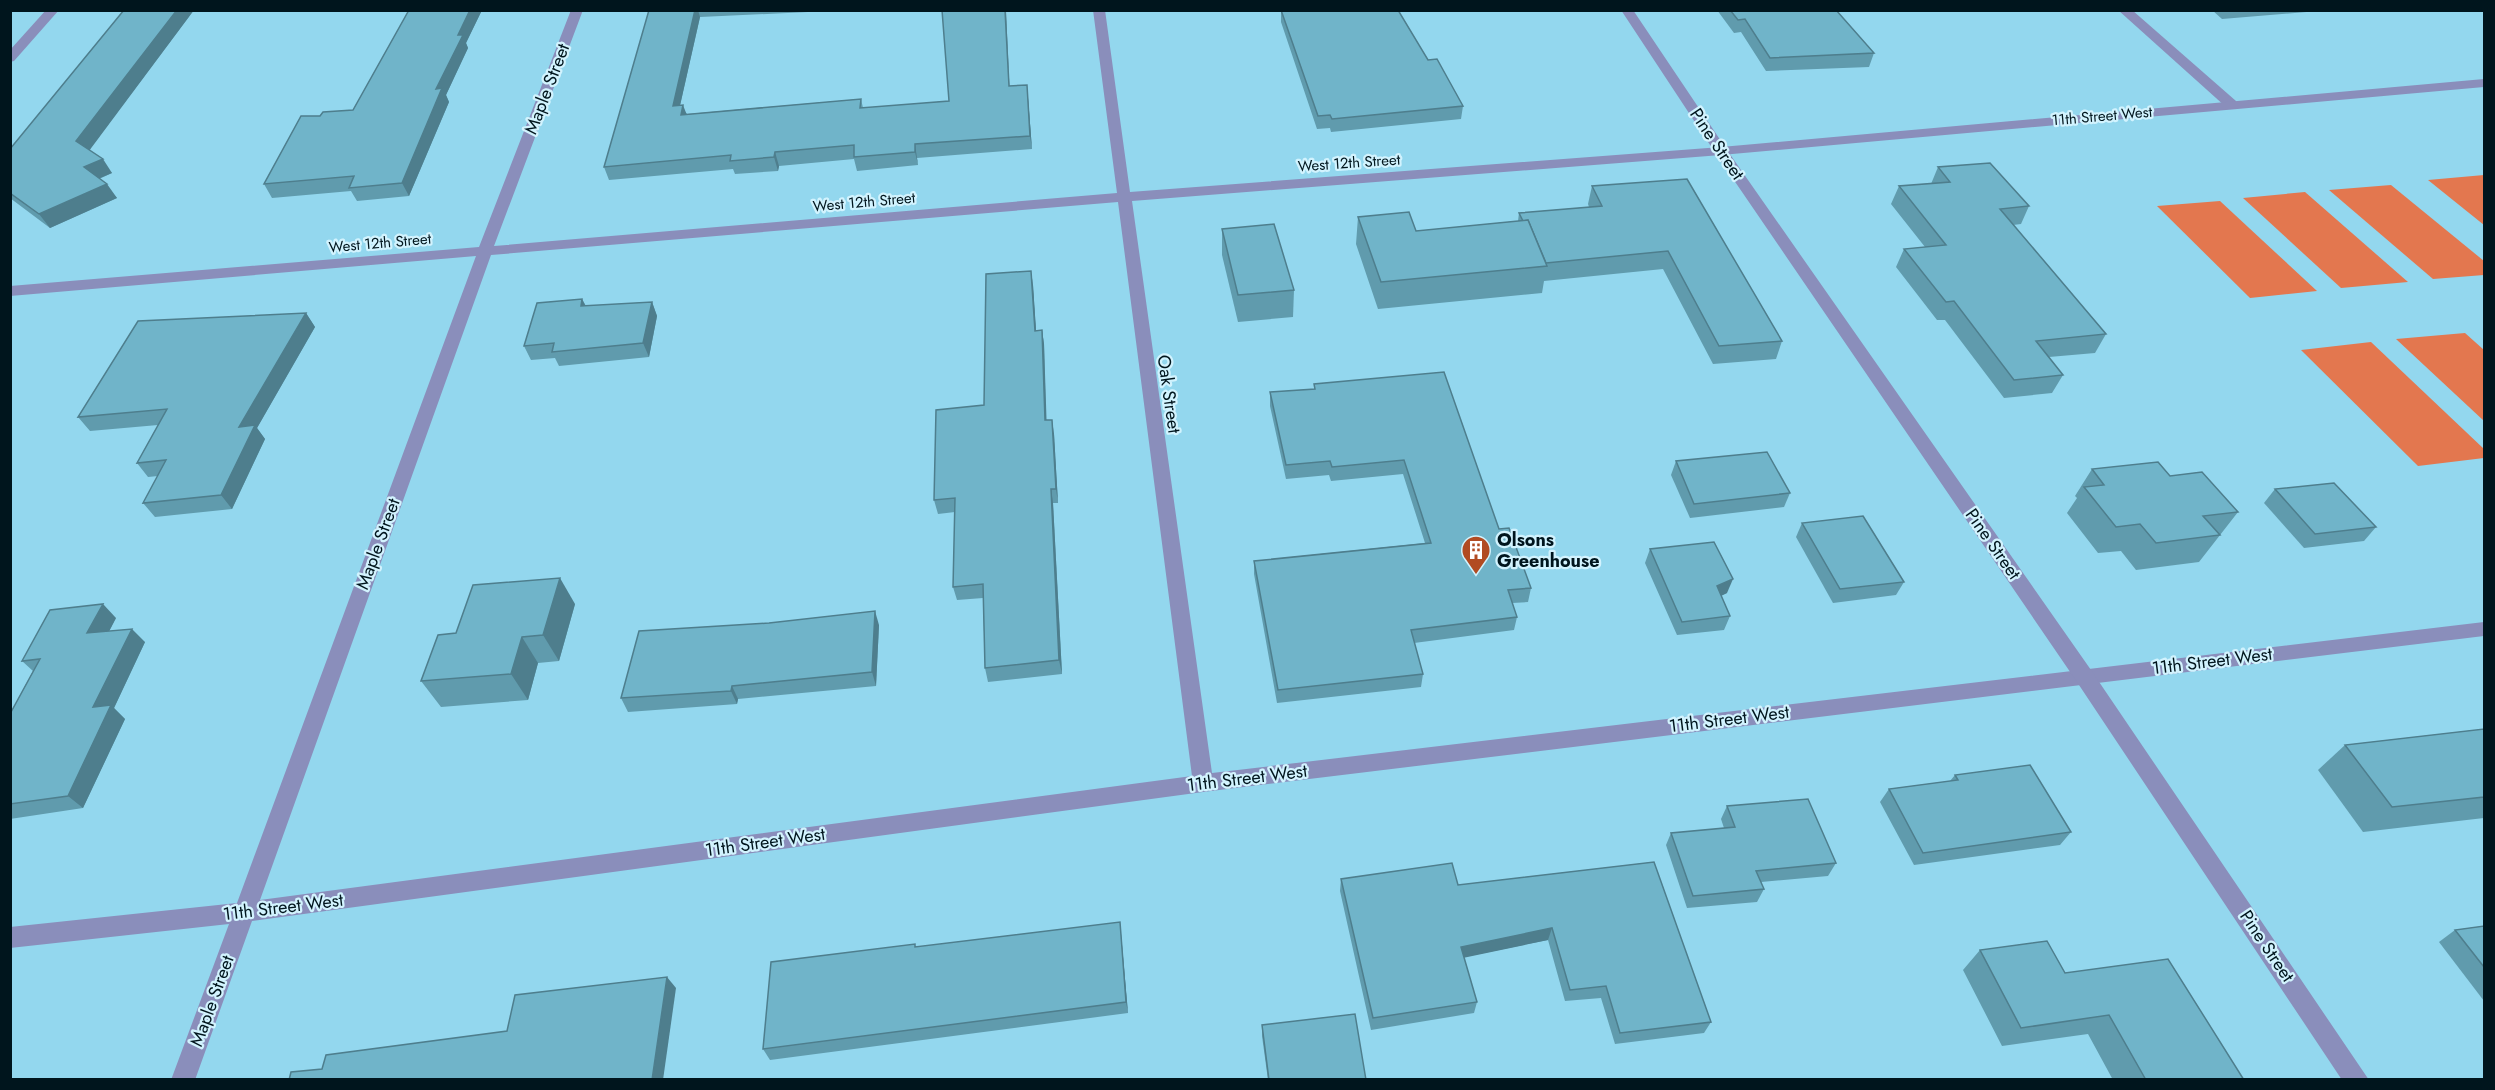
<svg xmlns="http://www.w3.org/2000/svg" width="2495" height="1090" viewBox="0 0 2495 1090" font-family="Jost,sans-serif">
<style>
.green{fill:#e3774f}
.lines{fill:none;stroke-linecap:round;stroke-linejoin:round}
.service{fill:#8a8ebb;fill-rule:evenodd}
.minor{fill:#8a8ebb;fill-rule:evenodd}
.tertiary{fill:#8a8ebb;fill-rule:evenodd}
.wall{fill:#609bad}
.shaded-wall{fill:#4e7e8d}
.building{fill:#70b4c9;stroke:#4e7e8d;stroke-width:1.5}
.labels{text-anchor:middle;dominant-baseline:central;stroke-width:4.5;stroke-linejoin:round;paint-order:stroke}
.far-street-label{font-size:15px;fill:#00151d;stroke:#d2f3fe}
.street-label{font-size:18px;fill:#00151d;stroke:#d2f3fe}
.poi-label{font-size:18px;font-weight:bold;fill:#00151d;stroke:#d2f3fe;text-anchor:start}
</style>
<rect width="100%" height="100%" fill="#93d7ee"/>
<g class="green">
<polygon points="2484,175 2484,225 2428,180"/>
<polygon points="2391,185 2484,261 2484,275 2433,279 2329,190"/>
<polygon points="2305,192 2408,282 2341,288 2243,198"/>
<polygon points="2220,201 2317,291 2250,298 2157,206"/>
<polygon points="2465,333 2484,350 2484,421 2396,339"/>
<polygon points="2371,342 2484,449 2484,458 2418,466 2301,350"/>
</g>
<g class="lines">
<polygon class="service" points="2118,10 2132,10 2236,101 2237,104 2236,107 2226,107"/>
<g class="minor">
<polygon points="46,10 59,10 14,61 10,62 10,50"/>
<path d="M 571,10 L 583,10 L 494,246 L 1117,193 L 1093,10 L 1105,10 L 1130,192 L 1721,147 L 2484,79 L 2484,87 L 1721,155 L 1132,201 L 1212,773 L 2484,622 L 2484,636 L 1203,792 L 252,921 L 195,1080 L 171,1080 L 229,924 L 10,948 L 10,927 L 237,903 L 476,256 L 10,296 L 10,286 L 479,247 ZM 1118,202 L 1192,776 L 260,900 L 491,255 Z"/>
</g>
<polygon class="tertiary" points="1621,10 1633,10 1727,150 2091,670 2369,1080 2342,1080 2077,682 1714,151"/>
</g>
<g class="wall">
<polygon points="124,10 194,10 89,150 112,173 99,179 117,198 50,228 10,198 10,149"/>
<polygon points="408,10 482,10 466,43 468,48 446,95 449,102 409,196 357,201 351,191 272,198 264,184 320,116 353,110 408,12"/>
<polygon points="649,10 808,10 808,12 700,17 680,105 687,114 861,99 863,108 949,101 1010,86 1028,98 1032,149 917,158 918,165 857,171 854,159 779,166 778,171 735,174 733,169 609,180 604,167"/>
<polygon points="1281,10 1398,10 1428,60 1463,106 1461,119 1331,132 1330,128 1317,129 1281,22"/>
<polygon points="1717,10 1836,10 1874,53 1869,67 1766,71 1741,32 1734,33"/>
<polygon points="2212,10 2330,10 2222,19"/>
<polygon points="1938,167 2029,206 2021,224 2013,225 2106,334 2095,353 2049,357 2063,375 2052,393 2004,398 1945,320 1937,320 1896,267 1904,249 1925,247 1891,204 1899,186 1931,184"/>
<polygon points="1592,186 1782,341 1776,359 1713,364 1663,269 1544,281 1542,293 1378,309 1356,244 1358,217 1416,231 1518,221 1519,213 1589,207 1588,204"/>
<polygon points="1222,229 1294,290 1293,317 1238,322 1222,255"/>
<polygon points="1033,285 1036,331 1042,330 1044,344 1046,420 1054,434 1058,503 1053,503 1062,674 988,682 985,668 983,598 957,600 953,587 955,512 938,514 934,500 984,405"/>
<polygon points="582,299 586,306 652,302 657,316 649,357 559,366 555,358 531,360 524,346"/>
<polygon points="306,313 315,327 257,428 265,439 232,509 155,517 143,503 158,476 148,477 137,463 158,425 90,431 78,417"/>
<polygon points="1314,384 1499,529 1531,588 1528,602 1512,603 1517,617 1514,630 1414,643 1423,674 1421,687 1277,703 1254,574 1254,561 1425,543 1403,474 1331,481 1329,475 1286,479 1270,406 1270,392 1314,389"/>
<polygon points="1676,461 1790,493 1784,507 1690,518 1671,475"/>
<polygon points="2092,469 2170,476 2238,512 2199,562 2136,570 2121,551 2098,553 2067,513 2077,498 2075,496"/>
<polygon points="2275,489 2376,527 2364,541 2304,548 2264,503"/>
<polygon points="1802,523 1904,582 1896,595 1833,603 1796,537"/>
<polygon points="1650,549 1727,593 1721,596 1730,616 1724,630 1677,635 1645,563"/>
<polygon points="575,604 559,661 538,663 528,700 441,707 421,681 456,633"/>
<polygon points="116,618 109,631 145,642 114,708 125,719 83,808 10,819 10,714 33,671 22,661"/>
<polygon points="879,625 876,686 738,699 737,704 628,712 621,698"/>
<polygon points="2484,729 2484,818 2363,832 2318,770 2345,745"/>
<polygon points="1955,775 2071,832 2060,845 1914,865 1880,802 1889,789 1950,781"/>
<polygon points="1727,806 1836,863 1828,876 1761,882 1764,889 1757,902 1687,908 1666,845 1671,833 1724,828 1721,819"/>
<polygon points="1654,862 1711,1022 1704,1033 1615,1044 1601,998 1565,1001 1548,940 1464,957 1477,1002 1474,1013 1371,1030 1340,891 1341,879 1458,885"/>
<polygon points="1120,922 1128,1013 770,1060 763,1049"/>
<polygon points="2484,926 2484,1001 2439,942 2455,930"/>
<polygon points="1980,950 2065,973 2244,1080 2113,1080 2088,1034 2002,1046 1963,970"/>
<polygon points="1262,1025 1366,1080 1268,1080 1262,1036"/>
</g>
<g class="shaded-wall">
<polygon points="177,10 194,10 86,155 76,141"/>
<polygon points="470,10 482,10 466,43 468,48 446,95 449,102 409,196 402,183 436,89 458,35"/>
<polygon points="695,10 698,10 700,17 677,119 673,106"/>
<polygon points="1005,10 1006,10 1010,100 1009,86"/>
<polygon points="1027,85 1028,98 1032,149 1030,136"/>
<polygon points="683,105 688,118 681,115"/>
<polygon points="915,144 918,165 915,152"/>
<polygon points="775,152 779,166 778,171 774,157"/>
<polygon points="103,159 112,173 93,181 84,167"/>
<polygon points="107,184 117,198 50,228 39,214"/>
<polygon points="1031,271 1033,285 1037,345 1035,331"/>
<polygon points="582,299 589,313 581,306"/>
<polygon points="652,302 657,316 649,357 643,343"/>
<polygon points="306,313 315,327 257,428 265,439 232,509 221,495 239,427"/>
<polygon points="1042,330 1044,344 1047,434 1045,420"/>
<polygon points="1052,420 1054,434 1058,503 1056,489"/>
<polygon points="1051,489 1053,503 1062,674 1059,660"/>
<polygon points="560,578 575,604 559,661 543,635"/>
<polygon points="1733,579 1727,593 1712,600 1717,586"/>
<polygon points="103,604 116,618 101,647 87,633"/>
<polygon points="875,611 879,625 876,686 872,672"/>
<polygon points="132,629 145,642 114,708 125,719 83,808 68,796 93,707"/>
<polygon points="522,637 538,663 528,700 511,674"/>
<polygon points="732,686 738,699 737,704 731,691"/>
<polygon points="1120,922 1121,934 1128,1013 1126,1002"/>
<polygon points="1552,928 1548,940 1458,959 1461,947"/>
<polygon points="667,977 676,988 663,1080 652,1080"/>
</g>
<g class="building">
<polygon points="124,10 177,10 76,141 103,159 84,167 107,184 39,214 10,193 10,149"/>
<polygon points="409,10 470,10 458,35 463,35 436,89 442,88 402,183 349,188 354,176 264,184 301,116 320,116 323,112 353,110"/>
<polygon points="649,10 695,10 673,106 683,105 681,115 861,99 860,108 949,101 942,10 1005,10 1009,86 1027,85 1030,136 915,144 915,152 854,157 854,145 775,152 774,157 730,161 731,155 604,167"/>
<polygon points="1281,10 1398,10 1428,60 1437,59 1463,106 1332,119 1330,115 1318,116"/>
<polygon points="1730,10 1836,10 1874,53 1770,58 1745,19 1738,20"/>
<polygon points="1990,163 2029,206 2000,209 2106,334 2036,341 2063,375 2014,380 1954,301 1946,302 1904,249 1946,245 1899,186 1950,182 1938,167"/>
<polygon points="1687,179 1782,341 1719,346 1668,251 1546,263 1528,220 1523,221 1519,213 1602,206 1592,186"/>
<polygon points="1409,212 1416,231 1528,220 1547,266 1381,282 1358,217"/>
<polygon points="1274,224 1294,290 1238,295 1222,229"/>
<polygon points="1031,271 1035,331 1042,330 1045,420 1052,420 1056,489 1051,489 1059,660 985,668 983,584 953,587 955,498 934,500 936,410 984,405 986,274"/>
<polygon points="582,299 581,306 652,302 643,343 552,352 554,343 524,346 537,303"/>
<polygon points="306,313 239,427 255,425 221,495 143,503 166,460 137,463 167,409 78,417 138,321"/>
<polygon points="1444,372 1499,529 1509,528 1531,588 1508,590 1517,617 1411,630 1423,674 1278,690 1254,561 1431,543 1404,460 1332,467 1330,461 1286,465 1270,392 1315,389 1314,384"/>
<polygon points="1767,452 1790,493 1694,504 1676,461"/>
<polygon points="2158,462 2170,476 2202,472 2238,512 2203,516 2220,535 2156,543 2140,524 2116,527 2084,487 2104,485 2092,469"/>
<polygon points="2334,483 2376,527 2315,534 2275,489"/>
<polygon points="1863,516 1904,582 1840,589 1802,523"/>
<polygon points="1714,542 1733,579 1717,586 1730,616 1682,622 1650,549"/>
<polygon points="560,578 543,635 522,637 511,674 421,681 438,635 456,633 473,585"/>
<polygon points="103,604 87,633 132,629 93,707 111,705 68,796 10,804 10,714 40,659 22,661 50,610"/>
<polygon points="875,611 872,672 732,686 731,691 621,698 639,631 769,623"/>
<polygon points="2484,729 2484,797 2392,807 2345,745"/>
<polygon points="2030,765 2071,832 1923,853 1889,789 1958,780 1955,775"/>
<polygon points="1808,799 1836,863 1756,871 1764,889 1693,896 1671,833 1735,827 1727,806"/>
<polygon points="1654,862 1711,1022 1620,1033 1606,986 1570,990 1552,928 1461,947 1477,1002 1373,1018 1341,879 1452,863 1458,885"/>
<polygon points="1120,922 1126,1002 763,1049 771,962 915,944 915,947"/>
<polygon points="2484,926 2484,967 2455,930"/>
<polygon points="2047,941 2065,973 2168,959 2244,1080 2146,1080 2109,1015 2021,1028 1980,950"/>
<polygon points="667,977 652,1080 289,1080 291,1072 322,1069 326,1055 507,1031 515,995"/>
<polygon points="1355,1014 1366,1080 1269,1080 1262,1025"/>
</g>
<defs>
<g id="building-pin" transform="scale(1.5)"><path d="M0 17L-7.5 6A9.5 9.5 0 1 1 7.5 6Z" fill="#b14b22" stroke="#d2f3fe"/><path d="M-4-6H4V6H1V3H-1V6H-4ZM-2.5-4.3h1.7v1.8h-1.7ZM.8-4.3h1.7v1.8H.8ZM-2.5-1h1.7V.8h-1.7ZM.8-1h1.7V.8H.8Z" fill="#fff"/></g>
</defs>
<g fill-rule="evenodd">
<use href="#building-pin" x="1476" y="550"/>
</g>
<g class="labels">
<g class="far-street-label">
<text transform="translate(2102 116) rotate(-5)">11th Street West</text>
<text transform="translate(1349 163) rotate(-4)">West 12th Street</text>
<text transform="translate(864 202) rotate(-5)">West 12th Street</text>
<text transform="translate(380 243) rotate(-5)">West 12th Street</text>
</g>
<g class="street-label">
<text transform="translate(547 89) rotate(-69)">Maple Street</text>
<text transform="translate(1717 144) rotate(56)">Pine Street</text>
<text transform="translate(1169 394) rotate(82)">Oak Street</text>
<text transform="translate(378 544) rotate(-70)">Maple Street</text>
<text transform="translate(1993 544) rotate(55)">Pine Street</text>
<text transform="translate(2212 661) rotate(-7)">11th Street West</text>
<text transform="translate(1729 719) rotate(-7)">11th Street West</text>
<text transform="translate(1247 778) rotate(-7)">11th Street West</text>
<text transform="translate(765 842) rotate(-8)">11th Street West</text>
<text transform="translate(283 907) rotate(-7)">11th Street West</text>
<text transform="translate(2267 946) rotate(56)">Pine Street</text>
<text transform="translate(212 1001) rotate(-70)">Maple Street</text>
</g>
<g class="poi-label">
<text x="1497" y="540">Olsons<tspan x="1497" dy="21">Greenhouse</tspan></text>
</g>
</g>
<rect width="2495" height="1090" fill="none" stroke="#00151d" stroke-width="24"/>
</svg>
